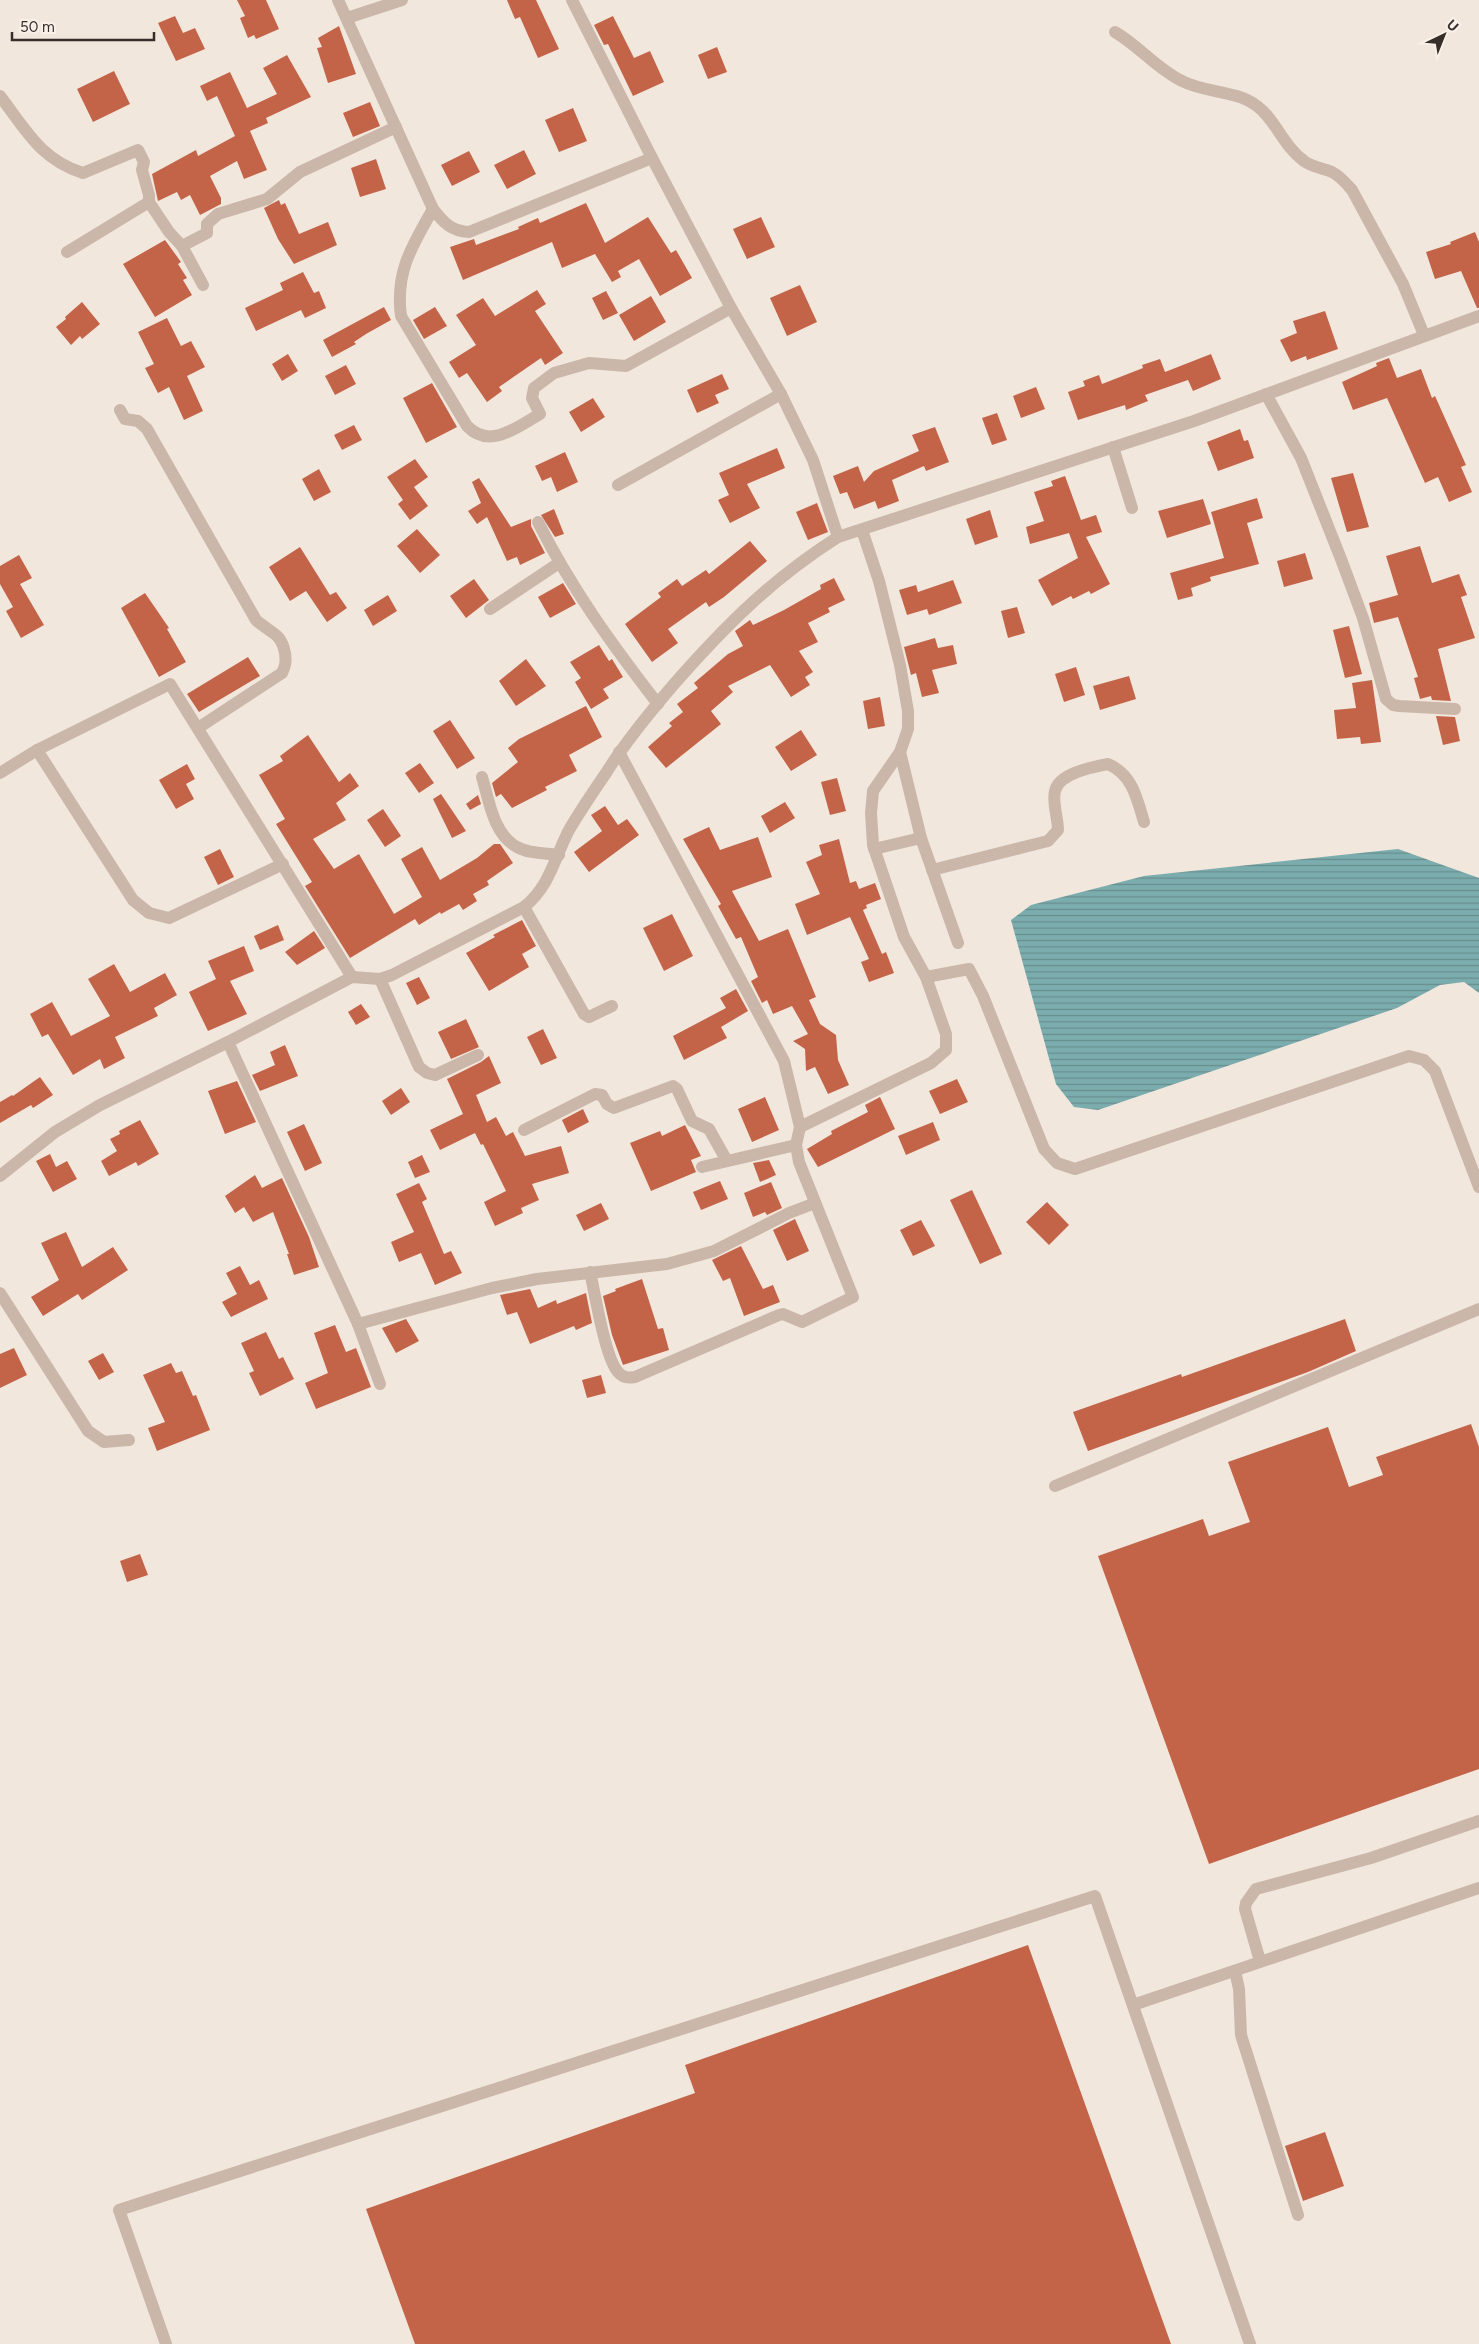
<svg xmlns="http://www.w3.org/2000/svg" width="1479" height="2344" font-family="Figtree,sans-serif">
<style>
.water{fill:url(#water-rules)}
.building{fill:#c36449}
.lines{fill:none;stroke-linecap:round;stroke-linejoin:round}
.minor{stroke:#cab7a9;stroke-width:12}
</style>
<defs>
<pattern id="water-rules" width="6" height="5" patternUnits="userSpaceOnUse" patternTransform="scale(1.25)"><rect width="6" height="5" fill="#7cadae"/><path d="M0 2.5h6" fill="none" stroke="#668d8e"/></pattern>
</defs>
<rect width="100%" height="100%" fill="#f2e7dd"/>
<polygon class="water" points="1398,849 1479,878 1479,993 1464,982 1440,985 1397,1008 1098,1110 1074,1107 1056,1084 1011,920 1031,905 1144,876"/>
<g class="building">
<polygon points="237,0 266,0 279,29 256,39 254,35 248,38 240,18 245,16"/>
<polygon points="507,0 536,0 559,49 538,58 520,17 515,19"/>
<polygon points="175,16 183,33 195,28 205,49 176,61 158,23"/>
<polygon points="613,16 634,58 650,51 664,82 633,96 608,44 604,45 594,25"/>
<polygon points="339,26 356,74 328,83 317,48 322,47 318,38"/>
<polygon points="717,47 727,72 708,79 698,55"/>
<polygon points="287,55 311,97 266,118 268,123 250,131 267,170 244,179 237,161 210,176 221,198 221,204 200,215 190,195 181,200 177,192 158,201 152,174 196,150 198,156 235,136 217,96 207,101 200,86 230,72 247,108 277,94 263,68"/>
<polygon points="114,71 130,104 93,122 77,89"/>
<polygon points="370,102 380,126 353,137 343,113"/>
<polygon points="573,108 587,141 559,152 545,120"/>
<polygon points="524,150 536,174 507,189 494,165"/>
<polygon points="469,151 480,172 452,186 441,165"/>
<polygon points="376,159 386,189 360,197 351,168"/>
<polygon points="279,200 281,205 285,203 299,234 328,222 337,245 294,264 278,239 264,208"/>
<polygon points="586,203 605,243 648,217 671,253 676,250 692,278 660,296 639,259 618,271 621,277 612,282 595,254 562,268 552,242 463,280 450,247 474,239 476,245 519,229 518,227 538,218 540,223"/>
<polygon points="761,217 775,247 747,259 733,229"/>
<polygon points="1475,232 1479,242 1479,308 1477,308 1461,271 1435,279 1426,252 1451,244 1450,242"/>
<polygon points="165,240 181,262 178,264 187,278 183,280 192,295 155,317 123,264"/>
<polygon points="303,272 314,293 319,291 326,308 305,318 301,310 256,331 245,308 283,290 280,283"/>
<polygon points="800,285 817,322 787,336 770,298"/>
<polygon points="537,290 546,304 535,311 563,353 545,365 541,358 499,387 502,391 487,402 467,373 459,378 449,362 476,345 456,315 483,298 495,316"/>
<polygon points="606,291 618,313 603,320 592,298"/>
<polygon points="651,296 666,322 634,341 619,315"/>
<polygon points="82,302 100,324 82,339 80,336 71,345 56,327 66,319 65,317"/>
<polygon points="384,307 391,320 366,334 354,342 356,344 332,357 323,340"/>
<polygon points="435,307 447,326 424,339 413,320"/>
<polygon points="1325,311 1338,349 1307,360 1306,356 1291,362 1280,340 1297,333 1293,321"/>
<polygon points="167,318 181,346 191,341 205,367 187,376 203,411 184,420 169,387 158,393 145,368 154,364 138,332"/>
<polygon points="288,354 298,371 282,381 272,364"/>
<polygon points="1211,354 1221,379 1193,391 1188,380 1145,395 1148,401 1126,410 1125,405 1078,420 1068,392 1085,386 1083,381 1099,375 1102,384 1143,368 1142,365 1160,359 1165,372"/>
<polygon points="1389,358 1397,378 1421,369 1432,398 1435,396 1466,465 1461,467 1472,492 1449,502 1438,477 1425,483 1387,398 1353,410 1342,382 1377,366 1376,363"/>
<polygon points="346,365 356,384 335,395 325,376"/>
<polygon points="722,374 729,389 715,395 719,403 697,413 687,390"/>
<polygon points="432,383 457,427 426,443 403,398"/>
<polygon points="1036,387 1045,409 1021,418 1013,396"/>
<polygon points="593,398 605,417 581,432 569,412"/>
<polygon points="997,413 1007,440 992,445 982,418"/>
<polygon points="354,425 362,440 342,450 334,435"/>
<polygon points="935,427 949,462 926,471 924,466 892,480 899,501 878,509 875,501 854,509 847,492 840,494 833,476 858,466 864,482 874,471 919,451 912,435"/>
<polygon points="1240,429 1244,441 1248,440 1254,458 1218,471 1207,442"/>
<polygon points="777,448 785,468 747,484 760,508 730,523 718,500 729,495 719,473"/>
<polygon points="565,452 578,482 557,492 551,477 542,481 535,466"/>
<polygon points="415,459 428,477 414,487 428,506 410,520 398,504 403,500 387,477"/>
<polygon points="319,469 331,492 314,501 302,479"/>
<polygon points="1353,473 1369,527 1347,532 1331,478"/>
<polygon points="1065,476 1081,520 1096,515 1102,532 1086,537 1110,584 1091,594 1089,591 1073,599 1071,596 1052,606 1038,580 1078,558 1069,533 1030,544 1026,527 1044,521 1034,492 1053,486 1051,481"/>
<polygon points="479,478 511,527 531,519 531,526 545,553 520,565 517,557 507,561 487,517 477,524 468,511 481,503 472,482"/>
<polygon points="1257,498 1263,518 1247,523 1259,564 1210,577 1211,581 1191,588 1193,596 1178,600 1170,573 1224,558 1211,512"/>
<polygon points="1203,499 1211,524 1167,538 1158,511"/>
<polygon points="817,503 828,532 808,540 796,512"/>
<polygon points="554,509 564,534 555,537 541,515"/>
<polygon points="990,510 998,537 975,545 966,519"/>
<polygon points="417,529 440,555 420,573 397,546"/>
<polygon points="750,541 767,561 724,597 709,607 706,602 668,629 678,643 652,662 625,624 661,597 658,593 677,579 682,586 706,570 709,574"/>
<polygon points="1420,546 1432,583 1459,574 1467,595 1461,597 1475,638 1438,649 1451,701 1432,700 1431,696 1420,699 1414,678 1418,677 1398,617 1374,623 1369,603 1398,595 1386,556"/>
<polygon points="300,547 330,595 336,592 347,608 327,622 306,591 290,601 269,567"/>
<polygon points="1305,553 1313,579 1284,587 1277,561"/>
<polygon points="19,555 32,578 20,584 44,625 21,638 6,611 13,607 0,584 0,566"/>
<polygon points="834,578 845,600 828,608 830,612 808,623 818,642 799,651 813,672 805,677 810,685 791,697 770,665 728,686 733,692 711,711 721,724 666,768 648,747 672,726 669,723 683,712 677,704 698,688 694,683 728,654 743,646 735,631 750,620 753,625 784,610 821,589 820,585"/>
<polygon points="474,579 489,600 466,618 450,596"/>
<polygon points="953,580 962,603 929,615 927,609 907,615 899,590 916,585 918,592"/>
<polygon points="563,583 576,604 550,618 538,597"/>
<polygon points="145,593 169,628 167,629 186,662 159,677 121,608"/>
<polygon points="388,595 397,611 373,626 364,610"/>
<polygon points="1017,607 1025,633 1008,638 1001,611"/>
<polygon points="1349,626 1362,674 1345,678 1333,630"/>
<polygon points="935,638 938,648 953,645 957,664 932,670 939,693 922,697 916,673 911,675 904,647"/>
<polygon points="599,645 609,661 612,659 623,677 603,689 609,698 591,709 575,682 581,678 570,662"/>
<polygon points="248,657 260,676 199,712 187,694"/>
<polygon points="526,659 546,686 516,706 499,681"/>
<polygon points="1076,667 1085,695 1064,702 1055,674"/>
<polygon points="1129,676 1136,699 1100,710 1093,686"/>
<polygon points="1372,680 1381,742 1361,744 1360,737 1337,739 1334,710 1356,708 1352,683"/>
<polygon points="880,697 885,726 868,729 863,701"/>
<polygon points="586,706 602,737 569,755 577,771 545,787 547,790 512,808 501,794 496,797 492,783 518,762 508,748 519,739"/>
<polygon points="1436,716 1455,717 1460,741 1443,745"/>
<polygon points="450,720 475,758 457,769 433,731"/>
<polygon points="801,730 817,755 791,771 775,747"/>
<polygon points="308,735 339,782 350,773 359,786 336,803 346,820 313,839 334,869 359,854 394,914 422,897 401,859 422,847 440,880 477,858 494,844 500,844 513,863 487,881 489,885 473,894 477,901 463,910 459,904 441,914 440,912 419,925 415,919 350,958 305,886 312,882 276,824 285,819 259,775 283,761 280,756"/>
<polygon points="420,763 434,783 419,793 405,773"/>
<polygon points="187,764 195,779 186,784 194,799 176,809 159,780"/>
<polygon points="837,778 846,811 830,815 821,782"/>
<polygon points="441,794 466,831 452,838 433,799"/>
<polygon points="478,795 481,804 470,810 466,804"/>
<polygon points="785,802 795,818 770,833 761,816"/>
<polygon points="605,806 618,825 627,819 639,835 589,872 574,852 602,831 591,815"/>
<polygon points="383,809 401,836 385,847 367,820"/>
<polygon points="709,827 720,850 758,837 772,877 732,891 759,941 788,929 816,997 809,1000 820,1024 836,1035 838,1060 849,1085 828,1094 815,1067 806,1071 805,1049 793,1041 808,1034 792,1006 773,1014 767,1000 762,1003 751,981 758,977 741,937 736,939 718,906 721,904 683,839"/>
<polygon points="839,839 850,883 856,881 859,889 875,883 881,899 866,905 867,908 863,910 882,954 886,952 894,973 869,982 861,962 869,959 850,917 807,935 795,904 820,894 806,862 822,855 819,845"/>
<polygon points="220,849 234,877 218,885 204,857"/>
<polygon points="672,914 693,956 664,971 643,928"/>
<polygon points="522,920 536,946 522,954 529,967 489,991 466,953 495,937 493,935"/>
<polygon points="278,925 284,940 260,950 254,936"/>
<polygon points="314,931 325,948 297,965 285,952"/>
<polygon points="244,946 254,971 230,981 247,1014 208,1031 189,992 216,979 208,961"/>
<polygon points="114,964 130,992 165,973 177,995 154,1008 158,1016 115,1037 125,1058 104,1069 100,1059 73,1075 48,1034 42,1037 30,1014 52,1002 71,1036 110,1016 88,979"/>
<polygon points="419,977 430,998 417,1005 406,983"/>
<polygon points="736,989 748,1011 721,1027 727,1038 684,1060 673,1036 726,1008 720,998"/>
<polygon points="361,1004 370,1017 356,1025 348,1012"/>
<polygon points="466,1019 479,1047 451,1059 438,1032"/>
<polygon points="543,1029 557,1058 541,1065 527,1037"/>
<polygon points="285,1045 298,1076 260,1091 252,1075 275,1065 270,1052"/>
<polygon points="489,1056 501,1083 476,1095 487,1122 496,1117 506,1136 513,1132 525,1156 561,1146 569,1173 532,1184 539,1200 521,1208 523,1213 495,1226 484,1202 506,1191 483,1144 481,1145 475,1133 440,1150 430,1130 463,1114 447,1079 481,1062"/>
<polygon points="40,1077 53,1095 33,1108 31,1105 0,1123 0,1102 12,1095 13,1096"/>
<polygon points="957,1079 968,1102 940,1114 929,1091"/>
<polygon points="237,1081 256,1122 225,1134 208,1091"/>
<polygon points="401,1088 410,1102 391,1115 382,1101"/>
<polygon points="765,1097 779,1130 752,1142 738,1109"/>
<polygon points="880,1097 895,1129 818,1167 807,1149 832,1134 831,1131 868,1112 865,1105"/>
<polygon points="583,1109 589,1122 568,1133 562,1120"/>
<polygon points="140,1120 159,1154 138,1166 136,1162 109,1176 101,1161 117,1151 110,1139 120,1134 119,1131"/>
<polygon points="933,1122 940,1140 906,1155 898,1136"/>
<polygon points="304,1124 322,1163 305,1171 287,1132"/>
<polygon points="685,1125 701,1156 691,1160 696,1172 651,1191 630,1143 660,1131 662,1136"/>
<polygon points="50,1154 56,1167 67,1161 77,1179 53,1192 36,1161"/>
<polygon points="422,1155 430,1172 415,1178 408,1162"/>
<polygon points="769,1160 776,1175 760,1182 753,1163"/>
<polygon points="255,1175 262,1188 282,1178 309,1237 319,1267 294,1275 287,1254 289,1254 273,1212 253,1222 244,1207 235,1213 225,1196"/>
<polygon points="720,1181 728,1199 701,1210 693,1192"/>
<polygon points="771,1182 782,1208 767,1215 765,1212 753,1217 744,1193"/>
<polygon points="419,1183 427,1199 422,1202 444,1254 451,1251 462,1273 435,1285 421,1253 399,1262 391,1242 414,1232 396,1194"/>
<polygon points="972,1190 1002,1254 980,1264 950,1200"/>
<polygon points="1047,1202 1069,1225 1049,1245 1026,1222"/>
<polygon points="601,1203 609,1219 584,1231 576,1215"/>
<polygon points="795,1219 809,1251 787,1261 773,1230"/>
<polygon points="921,1220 935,1246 913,1256 900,1230"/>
<polygon points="66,1232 82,1267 113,1247 128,1270 82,1300 78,1294 43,1316 31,1297 59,1280 41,1243"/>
<polygon points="741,1246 763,1289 773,1285 780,1302 744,1316 730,1278 723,1281 712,1260"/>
<polygon points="240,1266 250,1285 259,1280 268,1299 231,1317 222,1302 237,1294 226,1273"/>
<polygon points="642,1279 658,1329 663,1328 669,1350 623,1365 612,1335 603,1296 616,1291 615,1289"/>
<polygon points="530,1289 538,1308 556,1300 557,1304 586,1293 592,1323 576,1330 574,1326 530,1344 517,1312 507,1315 500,1295"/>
<polygon points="406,1319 419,1341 396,1353 382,1328"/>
<polygon points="1345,1319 1356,1351 1308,1372 1088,1451 1073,1412 1181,1374 1182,1377"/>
<polygon points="335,1325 346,1352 356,1348 371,1387 316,1409 305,1383 328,1373 314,1333"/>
<polygon points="266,1332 279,1359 283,1357 294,1379 260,1396 249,1373 254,1371 241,1343"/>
<polygon points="14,1348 27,1375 0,1388 0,1354"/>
<polygon points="103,1353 114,1372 99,1380 88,1361"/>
<polygon points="171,1363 176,1373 182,1371 193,1396 196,1395 210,1430 157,1451 148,1428 165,1422 143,1375"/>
<polygon points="601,1375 606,1393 587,1398 582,1380"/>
<polygon points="1471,1424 1479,1447 1479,1769 1209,1864 1098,1556 1203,1519 1209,1536 1250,1522 1228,1462 1328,1427 1349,1487 1383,1475 1376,1457"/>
<polygon points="140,1554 148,1575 127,1582 120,1561"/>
<polygon points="1028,1945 1171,2344 415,2344 366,2209 695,2093 685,2065"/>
<polygon points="1325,2132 1344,2186 1303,2201 1285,2146"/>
</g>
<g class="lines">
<g class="minor">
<path d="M338 0 433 209C444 223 451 231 469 232L652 158"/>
<polyline points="572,0 652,158 731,308 781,394 813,460 838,537"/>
<polyline points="347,18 402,0"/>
<path d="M1115 32C1139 46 1157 69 1182 81 1205 93 1236 90 1257 106 1276 120 1283 146 1304 161 1312 167 1322 168 1332 172 1340 176 1346 183 1352 190L1403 284 1424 335"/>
<path d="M0 96C26 130 41 160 83 173L138 150 144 162 142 170 149 195V202L169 232 182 246"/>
<path d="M433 209C412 246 395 272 401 316L467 426C490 450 517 427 540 414L532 398 534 388 554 373 589 363 626 366 731 308"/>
<polyline points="67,252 149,202"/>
<polyline points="203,285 182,246 207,233 207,224 218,214 267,199 300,172 396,127"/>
<polyline points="1266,394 1301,458 1341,559 1363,618 1386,699 1393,705 1399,706 1455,709"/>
<path d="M120 410 125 419 138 421 147 429 256 620C270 633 281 632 285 653 286 661 286 665 282 673L198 728"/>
<polyline points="1113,447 1132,508"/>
<polyline points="618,485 781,394"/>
<path d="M538 522C571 588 613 646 658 704"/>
<polyline points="490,609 559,563"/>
<polyline points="37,750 133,900 149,913 169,918 283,864"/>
<polyline points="900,752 921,838 958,943"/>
<polyline points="0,773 37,750 170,684 352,977"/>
<path d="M482 777C489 800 493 834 517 847 529 854 546 853 559 855"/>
<polyline points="874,849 921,838"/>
<path d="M932 870 1048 841 1058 830C1058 818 1052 802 1055 791 1059 773 1093 767 1108 764 1133 775 1137 799 1144 822"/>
<polyline points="524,907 584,1014 589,1017 612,1006"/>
<polyline points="926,977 969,969 983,996 1044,1149 1057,1163 1075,1169 1409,1056 1424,1060 1435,1071 1479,1187"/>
<polyline points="380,979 419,1067 427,1073 435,1075 478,1055"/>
<polyline points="228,1042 358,1324 492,1288 537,1279 667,1264 714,1251 789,1213 815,1203"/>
<polyline points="800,1127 931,1063 946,1050 946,1034 926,977 904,937 873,845 871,813 873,791 900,752 908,729 908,711 900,665 879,581 862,530"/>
<polyline points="524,1130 595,1094 602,1095 607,1104 614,1108 673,1086 677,1089 692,1121 709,1129 727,1161"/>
<polyline points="702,1167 796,1145"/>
<path d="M0 1176 55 1132 100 1105 228 1042 352 977 380 979 392 975 524 907C550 886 554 859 569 830 580 811 593 792 606 773 626 741 650 712 675 683 726 625 772 579 838 537L1194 421 1479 316"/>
<path d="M590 1272C595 1293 605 1358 618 1372 623 1378 628 1378 635 1377L779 1315 783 1314 802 1322 853 1297 799 1162 796 1145 800 1127 784 1061 619 752"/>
<polyline points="0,1293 88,1431 104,1442 129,1440"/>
<polyline points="358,1324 380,1384"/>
<polyline points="1055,1486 1479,1309"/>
<polyline points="1260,1961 1245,1909 1246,1903 1256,1889 1371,1858 1479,1821"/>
<polyline points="1235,1971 1239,1989 1241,2035 1298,2215"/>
<polyline points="1133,2005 1479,1888"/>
<polyline points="166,2344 119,2210 1095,1896 1250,2344"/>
</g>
</g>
<g transform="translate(1444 35) rotate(43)" stroke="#f9f1e9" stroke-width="4" paint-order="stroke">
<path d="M0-4L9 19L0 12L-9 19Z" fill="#372d29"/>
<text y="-8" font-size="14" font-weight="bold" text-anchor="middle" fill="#372d29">U</text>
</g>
<path d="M12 32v8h142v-8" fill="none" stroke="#372d29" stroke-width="2.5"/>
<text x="20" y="32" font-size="15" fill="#372d29" stroke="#f9f1e9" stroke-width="4" paint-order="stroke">50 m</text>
</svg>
